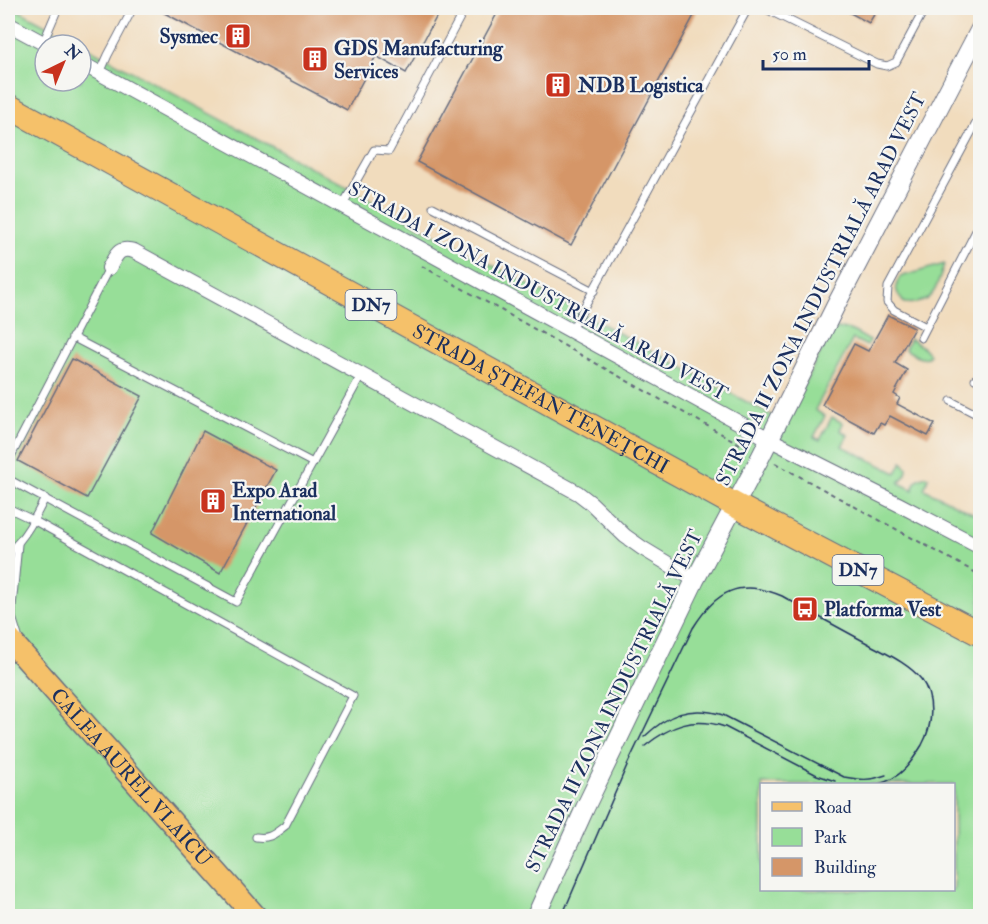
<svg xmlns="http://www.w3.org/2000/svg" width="988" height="924" font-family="'IM FELL Double Pica',serif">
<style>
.green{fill:#97de98;stroke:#59867b;stroke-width:1.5;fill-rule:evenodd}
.building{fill:#d59668}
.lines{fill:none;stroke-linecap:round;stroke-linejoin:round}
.service-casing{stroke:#666c7f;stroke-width:9}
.minor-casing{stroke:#666c7f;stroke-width:16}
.tertiary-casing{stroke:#666c7f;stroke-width:20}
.primary-casing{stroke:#666c7f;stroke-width:25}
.trunk-casing{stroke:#666c7f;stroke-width:26}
.path{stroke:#666c7f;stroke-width:2;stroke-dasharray:4.5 4.5;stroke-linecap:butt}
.service{stroke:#fff;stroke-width:7}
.minor{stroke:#fff;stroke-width:14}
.tertiary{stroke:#fff;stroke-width:18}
.primary{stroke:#f5c16b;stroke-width:22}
.trunk{stroke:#f5c16b;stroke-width:24}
.tram{stroke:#1b2f5e;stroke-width:1.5}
.labels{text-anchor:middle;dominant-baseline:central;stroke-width:4.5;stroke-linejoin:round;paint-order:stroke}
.shield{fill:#f6f6f2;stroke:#5d6b8a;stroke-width:1.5}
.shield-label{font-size:18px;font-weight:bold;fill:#1b2f5e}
.poi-label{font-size:20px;font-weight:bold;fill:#1b2f5e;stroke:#f6f6f2;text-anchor:start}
.street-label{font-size:20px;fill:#1b2f5e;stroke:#f6f6f2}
</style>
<rect width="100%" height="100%" fill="#f6f6f2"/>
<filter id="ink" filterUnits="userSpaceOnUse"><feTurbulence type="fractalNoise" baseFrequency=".0167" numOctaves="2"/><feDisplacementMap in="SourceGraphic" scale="12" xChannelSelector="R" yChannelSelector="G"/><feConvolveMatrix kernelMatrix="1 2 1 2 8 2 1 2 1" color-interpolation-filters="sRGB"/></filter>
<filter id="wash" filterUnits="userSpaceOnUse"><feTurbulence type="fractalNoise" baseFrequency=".008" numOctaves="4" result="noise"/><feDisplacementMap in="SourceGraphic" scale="24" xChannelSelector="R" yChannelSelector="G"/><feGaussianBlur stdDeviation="1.35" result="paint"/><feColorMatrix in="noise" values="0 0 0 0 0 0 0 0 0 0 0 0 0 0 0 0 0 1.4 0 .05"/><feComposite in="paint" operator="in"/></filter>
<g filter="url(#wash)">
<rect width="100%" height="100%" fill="#f1dcbd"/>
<g class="green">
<path d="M8 8H14L784 422 832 330C847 325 857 334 870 341L867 346 853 339 815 410 825 416 814 437 820 440 832 417 843 423 840 430 848 435 842 446 896 473 902 462 907 468 906 474 899 483 913 490C913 481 919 478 927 476L929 477 924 489 976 515 980 507V916H8ZM45 45H81V81H45ZM762 784H954V890H762Z"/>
<path d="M944 264C938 286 933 307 904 303 897 294 893 287 900 277Z"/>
<polygon points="910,339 923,347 929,354 928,357 920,358 905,349"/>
</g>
<g id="blocks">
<g class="building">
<polygon points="155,8 431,8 439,12 406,73 376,56 347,110"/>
<polygon points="500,8 698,8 571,245 417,162"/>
<polygon points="841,8 878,8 869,23"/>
<polygon points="888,315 914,328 895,363 907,370 894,394 900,398 897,404 935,424 928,436 890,416 884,425 880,423 874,433 822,405 854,344 868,351"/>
<polygon points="72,359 142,396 87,498 18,461"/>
<polygon points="203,431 276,470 220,573 152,533"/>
</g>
</g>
</g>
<g filter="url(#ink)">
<use href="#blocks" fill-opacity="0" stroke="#666c7f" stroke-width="1.5"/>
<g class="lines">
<defs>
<g id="service">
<polyline points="764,8 877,64 887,66 896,62 925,8"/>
<polyline points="43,43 58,8"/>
<polyline points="100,73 108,55 133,8"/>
<polyline points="342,206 374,150 389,151 465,8"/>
<polyline points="433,207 594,291"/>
<polyline points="926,327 894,310 887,302 888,287 980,116"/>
<polyline points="571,331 748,8"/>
<polyline points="72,337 313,463"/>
<polyline points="921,338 980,223"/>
<polyline points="975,379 980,381"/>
<polyline points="951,401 980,416"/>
<polyline points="8,462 109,268"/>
<polyline points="8,479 236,602 362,374"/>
<path d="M8 508 33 520 353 696 285 826C274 834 270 839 256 837"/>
<polyline points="18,544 12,607 12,617 18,636"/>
<path d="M8 553C25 538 35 518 45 498"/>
</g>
<g id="minor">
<polyline points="8,24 47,45"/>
<polyline points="81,63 769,439 900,505 980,547"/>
<path d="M109 268C116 256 118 246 134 251L578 493 591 503 625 536 642 548 695 580"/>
</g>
<polyline id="tertiary" points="536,916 585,808 695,580 761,456 835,307 980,29"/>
<g id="primary">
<path id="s1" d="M8 638 255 916"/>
</g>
<g id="trunk">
<path id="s2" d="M8 106 735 505 980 634"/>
</g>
</defs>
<use href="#service" class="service-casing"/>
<use href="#minor" class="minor-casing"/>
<use href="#tertiary" class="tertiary-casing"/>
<use href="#primary" class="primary-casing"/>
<use href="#trunk" class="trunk-casing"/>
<g class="path">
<polyline points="422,266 747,448"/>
<polyline points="775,463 980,575"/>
</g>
<use href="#service" class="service"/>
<use href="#minor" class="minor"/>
<use href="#tertiary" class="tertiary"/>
<use href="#primary" class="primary"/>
<use href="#trunk" class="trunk"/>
<g class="tram">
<path d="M644 737C668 714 690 705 723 715L844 777C861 780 869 781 886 775"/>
<path d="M645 746C670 726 693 716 725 727L817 775 835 781"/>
<path d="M562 916 628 763 693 628C716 591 739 578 782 596 810 612 839 628 867 643 885 653 908 663 921 679 935 698 933 725 922 745 911 763 901 778 879 784"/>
</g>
</g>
</g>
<defs>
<symbol id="building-square" viewBox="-11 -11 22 22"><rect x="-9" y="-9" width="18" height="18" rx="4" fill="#c8321e" stroke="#f6f6f2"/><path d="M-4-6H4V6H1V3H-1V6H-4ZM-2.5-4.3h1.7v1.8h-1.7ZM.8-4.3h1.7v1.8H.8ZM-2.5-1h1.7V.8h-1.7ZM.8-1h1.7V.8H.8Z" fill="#fff"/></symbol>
<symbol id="bus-square" viewBox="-11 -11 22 22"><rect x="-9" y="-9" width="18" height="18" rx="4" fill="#c8321e" stroke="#f6f6f2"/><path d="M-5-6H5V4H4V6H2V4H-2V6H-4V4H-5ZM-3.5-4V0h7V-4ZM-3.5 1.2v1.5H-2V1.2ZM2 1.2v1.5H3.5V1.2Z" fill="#fff"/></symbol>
</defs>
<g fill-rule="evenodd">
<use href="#building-square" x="223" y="21" width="30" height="30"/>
<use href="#building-square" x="300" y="44" width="30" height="30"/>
<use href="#building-square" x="543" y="70" width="30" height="30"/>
<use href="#building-square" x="198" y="486" width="30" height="30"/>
<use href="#bus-square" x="790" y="594" width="30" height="30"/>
</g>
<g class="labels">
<g class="shield">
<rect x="345.5" y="290" width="51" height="30" rx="4.5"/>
<rect x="832.5" y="555" width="51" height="30" rx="4.5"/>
</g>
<g class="shield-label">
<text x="371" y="305">DN7</text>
<text x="858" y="570">DN7</text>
</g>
<g class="poi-label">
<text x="218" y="36" text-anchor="end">Sysmec</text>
<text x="334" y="48">GDS Manufacturing<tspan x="334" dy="23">Services</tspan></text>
<text x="578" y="85">NDB Logistica</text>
<text x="232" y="490">Expo Arad<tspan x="232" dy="23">International</tspan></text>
<text x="824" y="609">Platforma Vest</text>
</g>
<g class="street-label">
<text transform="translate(821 289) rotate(-63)">STRADA II ZONA INDUSTRIALĂ ARAD VEST</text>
<text transform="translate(538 291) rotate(29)">STRADA I ZONA INDUSTRIALĂ ARAD VEST</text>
<text stroke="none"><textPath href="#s2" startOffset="608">STRADA ȘTEFAN TENEȚCHI</textPath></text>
<text transform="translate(614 701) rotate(-64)">STRADA II ZONA INDUSTRIALĂ VEST</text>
<text stroke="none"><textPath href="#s1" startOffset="186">CALEA AUREL VLAICU</textPath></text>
</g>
</g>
<rect width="988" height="924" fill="none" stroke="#f6f6f2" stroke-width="30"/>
<rect x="760" y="783" width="195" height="108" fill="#f6f6f2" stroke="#9ea6b7" stroke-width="1.5"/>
<rect x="772" y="802" width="30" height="9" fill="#f5c16b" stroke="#9ea6b7" stroke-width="1.5"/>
<text x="814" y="813" font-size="18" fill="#1b2f5e">Road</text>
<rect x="772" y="828" width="30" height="18" fill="#97de98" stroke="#9ea6b7" stroke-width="1.5"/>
<text x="814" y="843" font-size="18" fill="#1b2f5e">Park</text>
<rect x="772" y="858" width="30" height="18" fill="#d59668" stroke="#9ea6b7" stroke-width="1.5"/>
<text x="814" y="873" font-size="18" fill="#1b2f5e">Building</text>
<g transform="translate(63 63) rotate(43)"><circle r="28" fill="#f6f6f2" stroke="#9ea6b7" stroke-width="1.5"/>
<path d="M0-4.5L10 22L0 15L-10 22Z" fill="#c8321e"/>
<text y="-9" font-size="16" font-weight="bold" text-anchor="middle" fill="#1b2f5e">N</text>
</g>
<path d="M763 60v9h106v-9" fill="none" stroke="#1b2f5e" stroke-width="3"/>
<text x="772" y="60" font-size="18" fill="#1b2f5e" stroke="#f6f6f2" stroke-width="4.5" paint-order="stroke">50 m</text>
</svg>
